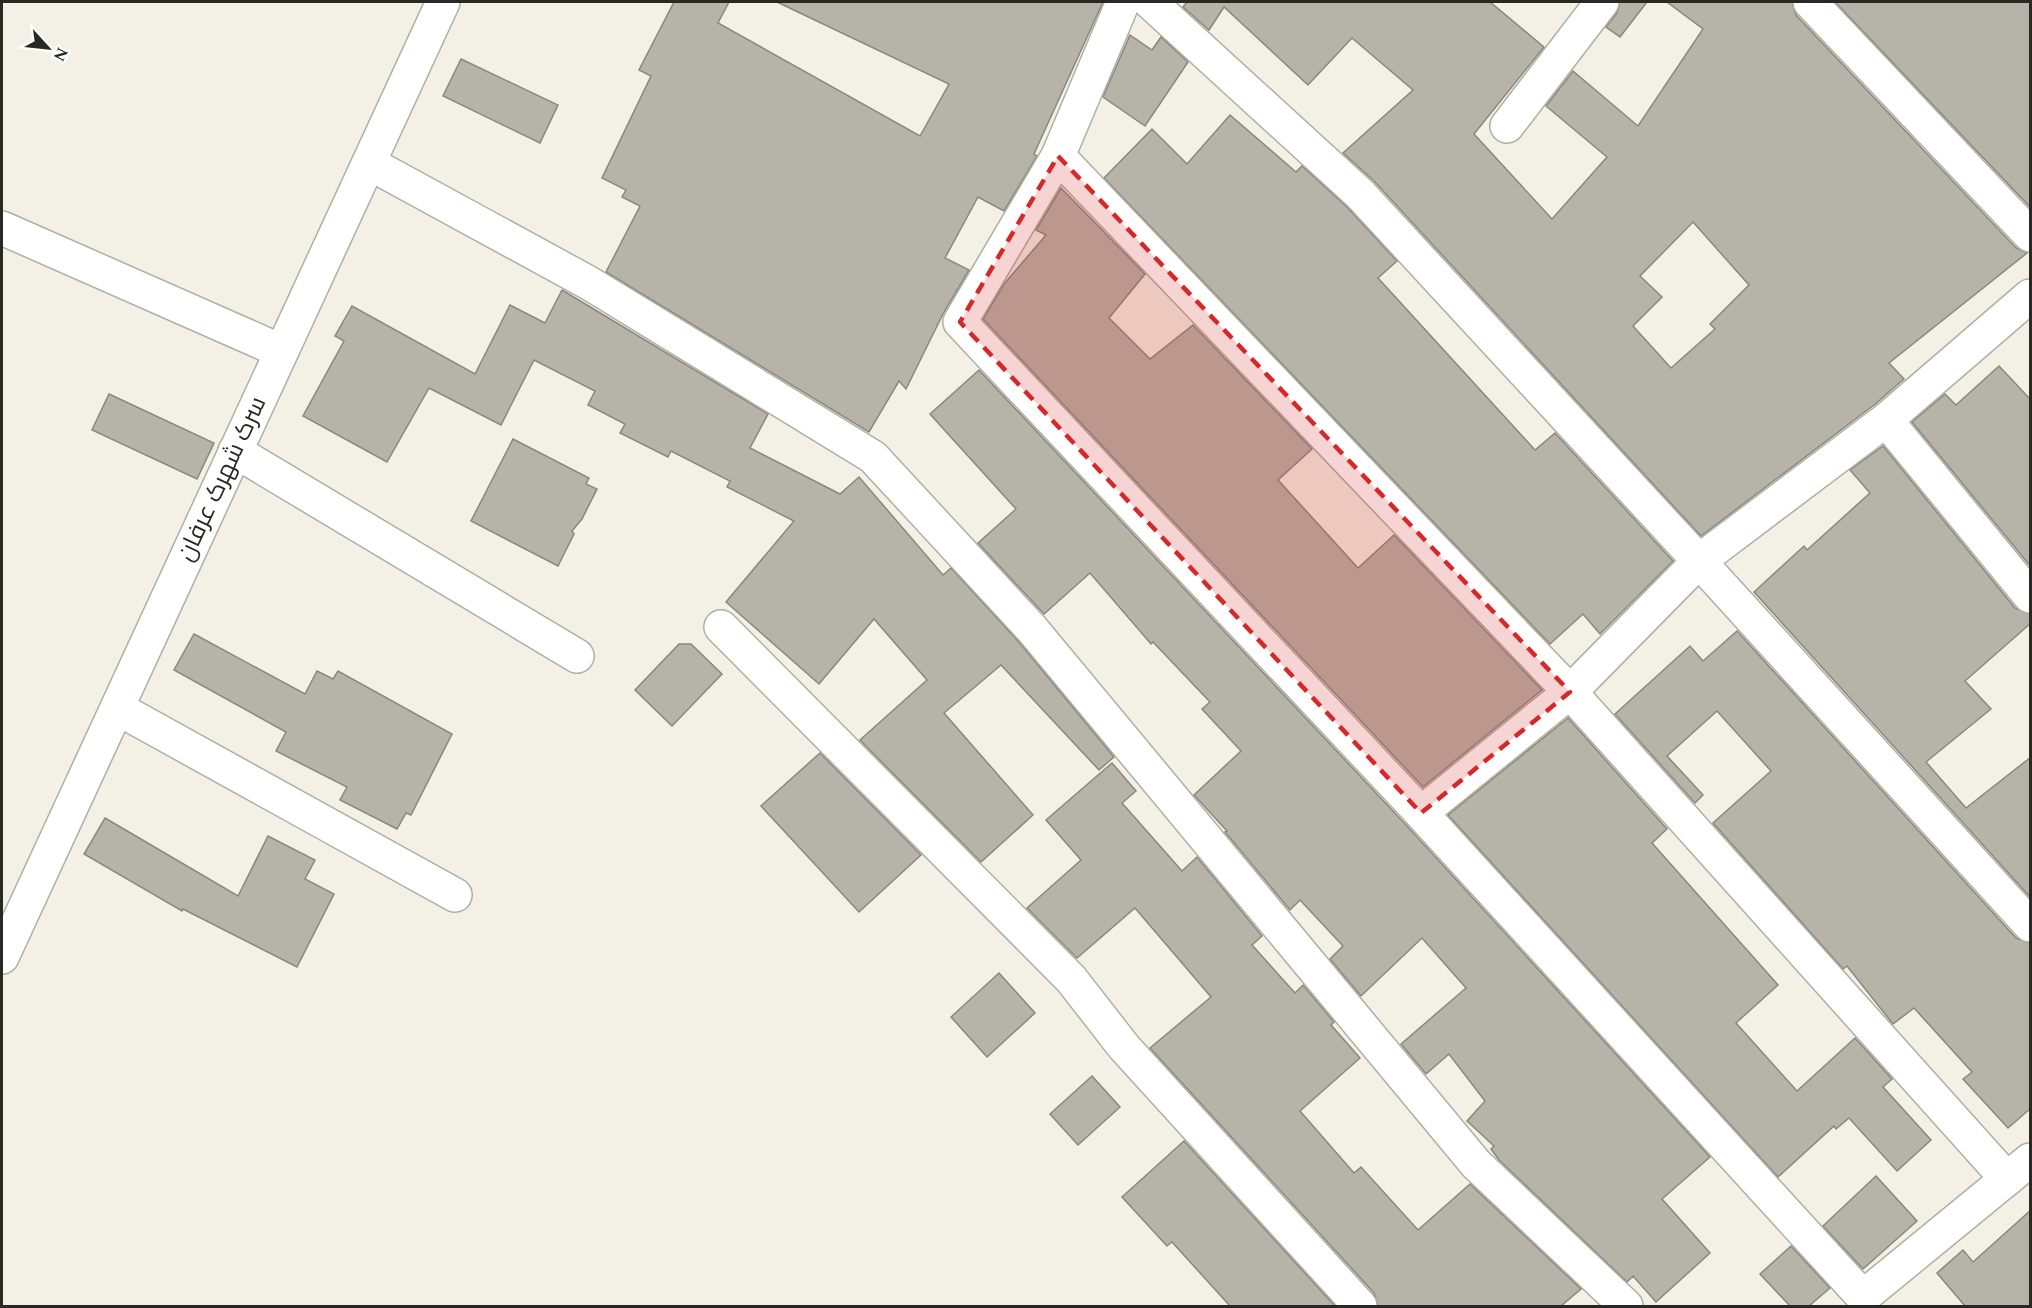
<svg xmlns="http://www.w3.org/2000/svg" width="2032" height="1308" font-family="Spectral,Cairo,serif">
<style>
.building{fill:#b6b3a8;stroke:#8a877d;stroke-width:1.5;fill-rule:evenodd}
.lines{fill:none;stroke-linecap:round;stroke-linejoin:round}
.minor-casing{stroke:#b1aea3;stroke-width:36}
.minor{stroke:#fff;stroke-width:33}
.marked{fill:#d62828;fill-opacity:0.2;stroke:#d62828;stroke-width:4.5;stroke-dasharray:12 8;stroke-linejoin:round}
.labels{text-anchor:middle;dominant-baseline:central;stroke-width:6;stroke-linejoin:round;paint-order:stroke}
.street-label{font-size:24px;fill:#292824;stroke:#fff}
</style>
<rect width="100%" height="100%" fill="#f3f0e5"/>
<g class="building">
<polygon points="674,2 729,2 718,23 920,136 949,84 777,2 1103,2 1034,154 1037,156 1004,211 978,197 945,258 969,270 944,312 906,389 899,381 869,432 606,272 640,206 622,197 626,190 602,178 651,76 639,70"/>
<path d="M1187 2H1490L1544 47 1474 134 1552 219 1607 157 1546 106 1573 71 1638 126 1703 29 1667 2H1792L1796 15 2016 248 2027 253 1889 363 1904 379 1874 405 1701 536 1374 181 1343 153 1413 90 1352 38 1308 85 1224 7 1209 30 1183 7ZM1693 222 1749 285 1710 324 1715 329 1671 368 1633 326 1662 297 1640 276Z"/>
<polygon points="1620,2 1647,2 1620,37 1606,27 1617,13"/>
<polygon points="1835,2 2031,2 2031,208"/>
<polygon points="1130,35 1152,50 1161,37 1188,62 1145,126 1103,97"/>
<polygon points="461,59 558,105 540,143 443,96"/>
<polygon points="1230,115 1296,172 1302,166 1347,207 1397,261 1378,278 1535,450 1555,433 1673,561 1600,634 1583,614 1550,644 1104,178 1152,129 1187,164"/>
<polygon points="1061,188 1145,274 1109,318 1150,359 1193,325 1312,449 1278,480 1358,568 1394,535 1542,690 1423,787 983,319 1004,284 1046,235 1036,230"/>
<polygon points="562,290 768,414 750,448 840,494 859,477 943,575 951,568 1018,641 1114,757 1099,770 1001,665 944,713 1033,815 981,862 860,740 927,680 874,619 819,684 726,602 794,521 727,487 730,481 671,451 668,457 620,433 625,424 588,405 595,391 534,360 501,425 429,388 387,462 303,416 344,341 335,336 352,306 475,374 510,305 545,323"/>
<polygon points="1999,366 2031,400 2031,567 1912,422 1945,394 1956,405"/>
<polygon points="979,370 1407,826 1710,1157 1662,1199 1710,1253 1656,1302 1633,1276 1627,1282 1499,1160 1491,1149 1494,1146 1467,1121 1485,1101 1449,1054 1426,1074 1401,1044 1466,988 1422,938 1361,996 1330,959 1343,946 1300,900 1290,910 1225,832 1227,831 1194,795 1241,751 1202,709 1210,702 1153,642 1151,644 1090,573 1044,614 978,543 1016,509 930,414"/>
<polygon points="109,394 214,443 197,479 92,430"/>
<polygon points="513,439 589,478 586,484 597,489 582,519 572,531 574,534 558,566 471,521"/>
<polygon points="1883,446 2015,608 2031,614 2031,623 1965,681 1991,709 1926,762 1966,808 2031,757 2031,898 1754,592 1804,546 1807,550 1870,493 1850,470"/>
<polygon points="1737,631 2016,938 2031,943 2031,1108 2008,1128 1963,1079 1972,1072 1914,1008 1893,1024 1847,966 1843,969 1713,823 1771,771 1717,711 1667,756 1703,795 1695,803 1615,714 1690,646 1703,661"/>
<polygon points="194,634 305,694 317,671 333,679 338,671 452,734 411,815 406,813 397,829 340,800 347,787 276,751 286,732 174,670"/>
<polygon points="679,644 691,644 722,674 672,726 635,690"/>
<polygon points="1568,718 1667,829 1652,843 1778,985 1736,1023 1797,1091 1855,1038 1892,1079 1883,1087 1931,1140 1897,1171 1849,1118 1836,1129 1834,1126 1778,1177 1448,815"/>
<polygon points="820,753 921,855 859,912 761,806"/>
<polygon points="1112,763 1136,791 1122,803 1182,871 1197,857 1262,936 1252,945 1295,993 1303,985 1334,1022 1331,1025 1360,1058 1300,1111 1354,1173 1361,1167 1418,1230 1470,1184 1581,1289 1561,1306 1378,1306 1374,1293 1150,1048 1211,997 1135,908 1077,958 1027,908 1081,860 1046,820"/>
<polygon points="105,818 238,896 268,836 315,860 305,879 334,894 297,967 183,909 182,911 84,854"/>
<polygon points="999,973 1035,1013 987,1057 951,1017"/>
<polygon points="1092,1076 1120,1107 1078,1145 1050,1114"/>
<polygon points="1184,1141 1335,1306 1230,1306 1172,1242 1167,1246 1122,1197"/>
<polygon points="1876,1176 1917,1221 1863,1269 1823,1226"/>
<polygon points="2031,1210 2031,1306 1965,1306 1937,1273 1963,1250 1973,1262"/>
<polygon points="1791,1246 1830,1288 1809,1306 1790,1306 1760,1274"/>
</g>
<g class="lines">
<defs>
<g id="minor">
<polyline points="1123,2 1058,156 1570,692 1699,561 2030,925"/>
<polyline points="1150,2 1360,194 1699,561 1886,420 2030,296"/>
<polyline points="1810,2 2030,235"/>
<polyline points="1507,126 1602,2"/>
<polyline points="1058,156 960,322 1421,813 1570,692 2007,1179"/>
<polyline points="369,163 589,283 873,457 1032,629 1476,1164 1626,1306"/>
<polyline points="2,228 281,351"/>
<polyline points="1886,420 2030,596"/>
<polyline points="235,451 577,656"/>
<polyline points="721,627 1071,979 1124,1047 1360,1306"/>
<polyline points="117,708 455,895"/>
<polyline points="1421,813 1863,1297 2030,1160"/>
<polyline points="2,957 443,2"/>
</g>
</defs>
<use href="#minor" class="minor-casing"/>
<use href="#minor" class="minor"/>
</g>
<path class="marked" d="M1058 156 1570 692 1421 813 960 322Z"/>
<g class="labels">
<g class="street-label">
<text transform="translate(222 479) rotate(-65)">سرک شهرک عرفان</text>
</g>
</g>
<rect width="2032" height="1308" fill="none" stroke="#292824" stroke-width="6"/>
<g transform="translate(48 48) rotate(117)" stroke="#ffffff" stroke-width="4.5" paint-order="stroke">
<path d="M0-4.5L10 22L0 15L-10 22Z" fill="#292824"/>
<text y="-9" font-size="16" font-weight="bold" text-anchor="middle" fill="#292824">N</text>
</g>
</svg>
